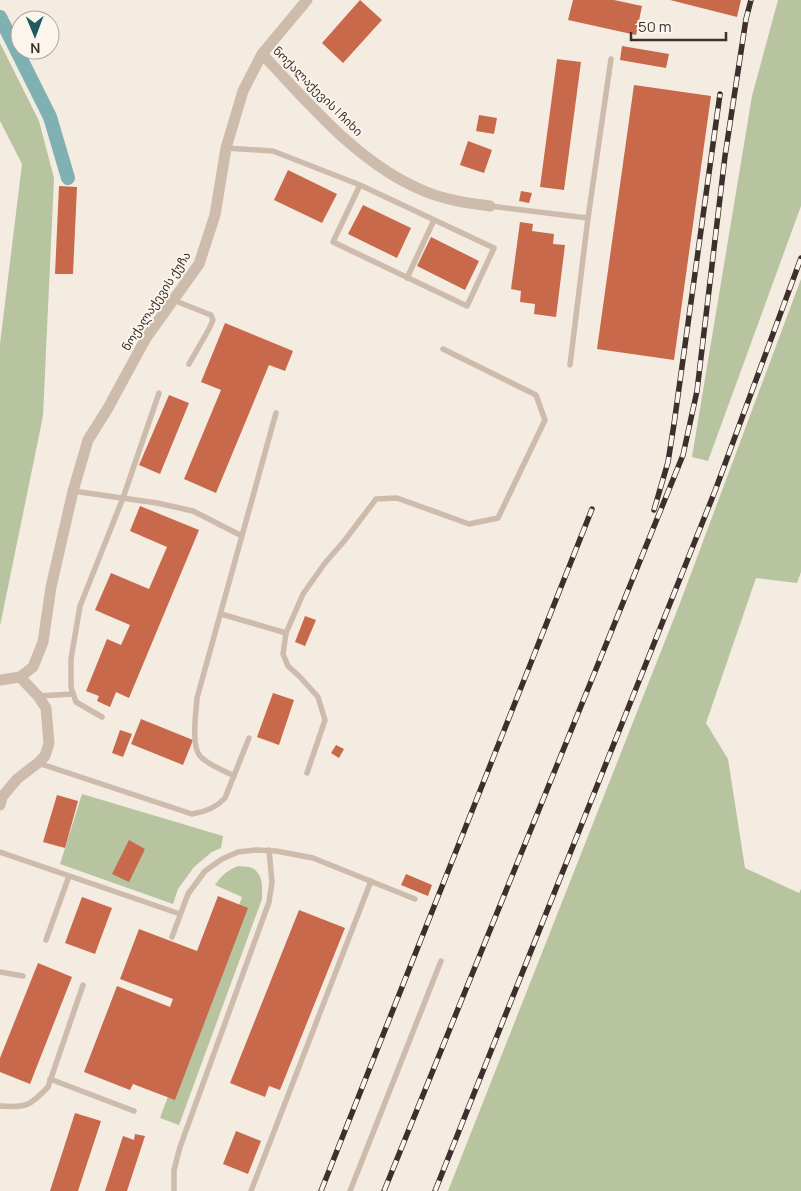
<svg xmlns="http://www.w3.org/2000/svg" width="801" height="1191" font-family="Manrope,'Noto Sans Georgian',sans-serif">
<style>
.green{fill:#b8c4a0}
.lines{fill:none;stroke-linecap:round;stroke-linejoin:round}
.canal{stroke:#7fb0b2;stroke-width:14}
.building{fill:#c8694b}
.service{stroke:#cdbbac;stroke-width:5.5}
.minor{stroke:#cdbbac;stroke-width:11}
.rail-casing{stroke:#3b302b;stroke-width:5.5}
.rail{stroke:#fbf5ee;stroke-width:4;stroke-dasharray:11;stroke-linecap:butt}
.labels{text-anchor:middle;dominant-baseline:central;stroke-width:4;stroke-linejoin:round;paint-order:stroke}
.street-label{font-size:12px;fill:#3b302b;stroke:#fbf5ee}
</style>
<rect width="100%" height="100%" fill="#f4ebe1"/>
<g class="green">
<polygon points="778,0 801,0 801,206 708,461 692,457 752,96"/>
<polygon points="0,43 39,121 54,178 43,416 0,626 0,344 22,164 0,121"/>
<polygon points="801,279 801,572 797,583 756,578 706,723 728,759 745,868 799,893 801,889 801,1191 448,1191 680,603"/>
<polygon points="82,794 223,836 221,848 212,852 194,867 178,889 173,904 60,864"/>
<path d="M239 866C243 867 249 866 252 868 264 874 262 888 262 899L179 1125 160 1118 242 897 215 885C222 875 227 870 239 866Z"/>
</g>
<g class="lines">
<polyline class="canal" points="0,17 50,117 68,178"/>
</g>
<g class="building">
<polygon points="360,0 382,20 343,63 322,43"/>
<polygon points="573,0 614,0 642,6 636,35 568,20"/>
<polygon points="670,0 741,0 737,17"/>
<polygon points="622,46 669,54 666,68 620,60"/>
<polygon points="557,59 581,62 564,190 540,187"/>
<polygon points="634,85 711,96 674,360 597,349"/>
<polygon points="479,115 497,118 494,134 476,131"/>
<polygon points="468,141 492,150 484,173 460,165"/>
<polygon points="288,170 337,194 322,223 274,200"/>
<polygon points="59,186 77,187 73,274 55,274"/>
<polygon points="521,191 532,193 529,203 519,201"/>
<polygon points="363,205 411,228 397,258 348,234"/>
<polygon points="520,222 533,224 532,231 554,234 553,244 565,245 556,317 534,314 535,304 520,302 521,291 511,289"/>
<polygon points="431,237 479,261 465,290 417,266"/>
<polygon points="225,323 293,351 285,371 269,365 216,493 184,479 221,390 201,382"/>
<polygon points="169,395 189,403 160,474 139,465"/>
<polygon points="140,506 199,530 129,698 116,692 110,707 97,701 99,696 86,691 107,639 121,645 130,625 95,610 111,573 149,589 167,547 130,531"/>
<polygon points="305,616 316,620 305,646 295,642"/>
<polygon points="273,693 294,700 279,745 257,737"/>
<polygon points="141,719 193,740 183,765 131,744"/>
<polygon points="120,730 132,734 123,757 112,753"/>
<polygon points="336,745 344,749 339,758 331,753"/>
<polygon points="57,795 78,801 65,848 43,842"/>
<polygon points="129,840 145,849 129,882 112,874"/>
<polygon points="406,874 432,885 428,896 401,885"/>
<polygon points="218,896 248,908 175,1100 133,1084 130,1090 84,1072 117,986 170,1007 173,999 120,979 139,929 197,951"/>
<polygon points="82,897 112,908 95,954 65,943"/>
<polygon points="299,910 345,928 280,1090 269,1086 265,1097 230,1083"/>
<polygon points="38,963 72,977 30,1084 0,1072 0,1058"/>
<polygon points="75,1113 101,1121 78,1191 50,1191"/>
<polygon points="236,1131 261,1141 248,1174 223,1164"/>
<polygon points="135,1134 145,1136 127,1191 105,1191 123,1136 134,1140"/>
</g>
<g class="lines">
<g class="service">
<polyline points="226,148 273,151 360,185 494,248 467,306 333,242 360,185"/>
<polyline points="490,206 588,218"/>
<polyline points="407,278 434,220"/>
<polyline points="173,300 211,315 213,320 209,329 189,364"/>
<polyline points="570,365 588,218 611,59"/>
<polyline points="73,491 157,503 193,511 242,536"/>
<polyline points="221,614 286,633 283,654 288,666 300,677 318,697 325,720 307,773"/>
<polyline points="286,633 303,594 325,563 345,540 376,499 397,498 469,524 498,518 545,420 536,395 443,349"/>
<polyline points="38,696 73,694"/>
<polyline points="102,717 76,702 71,687 71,659 80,606 123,498 159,393"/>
<path d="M38 763 192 814C205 812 216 808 225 798L249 738"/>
<path d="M234 776C223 770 208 765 200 756 191 746 196 712 197 698L276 413"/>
<polyline points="0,852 180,914"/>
<polyline points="172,937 188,894 205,871 222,859 238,852 256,850 276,851 313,858 415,899"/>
<polyline points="46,940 69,876"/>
<polyline points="0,972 23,976"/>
<polyline points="50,1079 134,1111"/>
<path d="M0 1106C26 1108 30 1106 48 1087L83 985"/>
<polyline points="174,1191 174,1170 180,1147 269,902 272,882 269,850"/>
<polyline points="251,1191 371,881"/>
<polyline points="350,1191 441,961"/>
</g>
<g class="minor">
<path d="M262 54C310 104 358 164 424 191 445 200 468 203 490 206"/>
<polyline points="0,680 20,677 33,667 43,642 51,587 73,491 88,440 108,408 146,338 199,264 215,215 226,148 243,91 262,54 307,0"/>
<polyline points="0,805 2,797 17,779 38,763 45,756 49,743 46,708 38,696 20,677"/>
</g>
<defs>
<g id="rail">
<polyline points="654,510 668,462 674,424 720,94"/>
<polyline points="321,1191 592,509"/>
<polyline points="384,1191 683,455 697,391 725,156 746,19 751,0"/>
<polyline points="435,1191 715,491 801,258"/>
</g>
</defs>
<use href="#rail" class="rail-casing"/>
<use href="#rail" class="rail"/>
</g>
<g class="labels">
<g class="street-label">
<text transform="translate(318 91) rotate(45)">ნოქალაქევის I ჩიხი</text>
<text transform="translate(156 301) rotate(-57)">ნოქალაქევის ქუჩა</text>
</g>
</g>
<g transform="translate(35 35) rotate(179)"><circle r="24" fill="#fbf5ee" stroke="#aea6a0"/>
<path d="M0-4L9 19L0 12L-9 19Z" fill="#1f5a5e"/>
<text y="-8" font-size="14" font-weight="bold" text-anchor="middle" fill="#3b302b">N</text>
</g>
<path d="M631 32v8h95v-8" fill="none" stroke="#3b302b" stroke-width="2.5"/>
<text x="638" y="32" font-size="15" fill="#3b302b" stroke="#fbf5ee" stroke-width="4" paint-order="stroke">50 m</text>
</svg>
